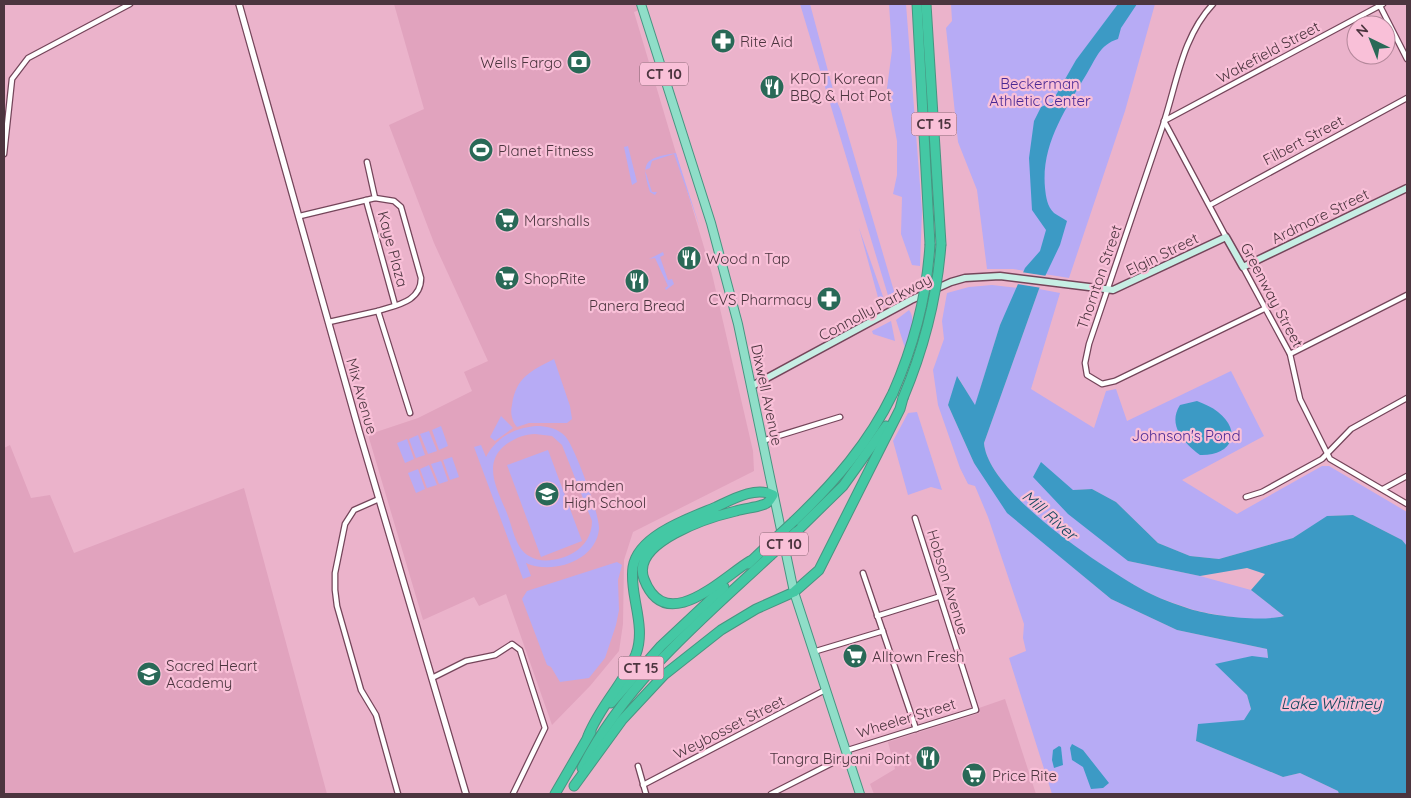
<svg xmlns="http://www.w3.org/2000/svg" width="1411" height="798" font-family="Quicksand,sans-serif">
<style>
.built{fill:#e1a3be}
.green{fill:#b7abf5;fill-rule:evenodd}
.water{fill:#3c9ac5}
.pier{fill:#ebb3cb}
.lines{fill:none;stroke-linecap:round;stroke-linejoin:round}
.minor-casing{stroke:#74455a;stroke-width:7}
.tertiary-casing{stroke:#74455a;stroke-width:8}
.secondary-casing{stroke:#74455a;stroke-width:9}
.primary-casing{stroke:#479581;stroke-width:10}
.motorway-casing{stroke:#479581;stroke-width:11}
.minor{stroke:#fff;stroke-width:4.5}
.tertiary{stroke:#fff;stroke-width:5.5}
.secondary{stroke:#c7eee4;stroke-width:6}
.primary{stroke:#8fdec8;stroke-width:8}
.motorway{stroke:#44c8a4;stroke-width:9}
.motorway-bridge-casing{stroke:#479581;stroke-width:11;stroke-linecap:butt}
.motorway-bridge{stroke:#44c8a4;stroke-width:9}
.labels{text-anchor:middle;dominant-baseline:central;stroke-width:4.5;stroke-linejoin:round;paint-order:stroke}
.shield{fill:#f9c0d8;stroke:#805f6d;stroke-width:1}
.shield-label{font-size:14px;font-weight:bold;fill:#4c353f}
.poi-label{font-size:15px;fill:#4c353f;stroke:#f9c0d8;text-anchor:start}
.street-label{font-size:15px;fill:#4c353f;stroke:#f9c0d8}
.park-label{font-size:15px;fill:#4a2893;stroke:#f9c0d8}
.water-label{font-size:16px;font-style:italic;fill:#13475e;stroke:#f9c0d8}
</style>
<rect width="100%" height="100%" fill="#ebb3cb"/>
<g class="built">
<polygon points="394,4 640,4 642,9 634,12 712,274 753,451 754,471 633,532 624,560 623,624 619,651 590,686 552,725 506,594 479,606 474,597 423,620 369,438 370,434 418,418 472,391 464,372 488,361 434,243 389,125 424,109"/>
<polygon points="10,445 31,498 50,495 74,553 244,488 327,794 4,794 4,448"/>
<polygon points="1005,699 1036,794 874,794 870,784 895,769 888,742 980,713 979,708"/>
</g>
<g class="green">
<polygon points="800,4 810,4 835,97 841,111 896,298 890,302"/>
<polygon points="889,4 906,4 922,211 920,266 912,265 901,234 902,197 893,194 897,175 897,141 887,88 892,50"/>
<polygon points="951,4 1155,4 1125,111 1069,278 1013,269 987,269 977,190 958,142 946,28 952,21"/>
<polygon points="628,146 637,182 632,185 624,147"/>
<path d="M676 153 700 228 674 154 652 161 650 168 645 170 652 192H657L655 195 650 192C641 163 643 158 676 153Z"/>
<polygon points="859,228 886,305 880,308 878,307 879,301"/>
<polygon points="663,252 664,255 660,257 668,280 672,279 674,284 666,290 665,288 668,286 655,258 649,259"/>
<polygon points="992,285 1018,288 1000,325 975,406 958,377 948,405 974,463 1062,558 1111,599 1177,630 1267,649 1268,659 1216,664 1247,695 1251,709 1245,720 1230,723 1196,741 1283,777 1300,773 1338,791 1339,794 1052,794 1009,658 1026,651 1023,638 1024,624 988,517 975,486 968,484 960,468 938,405 933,370 944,339 942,321 947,293 969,287"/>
<path d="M1039 289 1060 293 1031 389 1094 428 1106 391 1116 389 1127 421 1231 371 1264 436 1182 480 1237 514 1322 466H1329L1407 512V546L1402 540 1353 515 1328 516 1293 538 1219 559 1190 556 1158 543 1116 502 1092 489 1074 490 1128 561 1200 576 1251 590 1284 616C1277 617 1269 620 1262 620 1244 619 1207 614 1191 609 1176 604 1158 598 1145 591 1102 568 988 493 984 443Z"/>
<path d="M909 310C917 321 909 336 905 348L896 320Z"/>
<polygon points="891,321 895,341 873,334 872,331"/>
<path d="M554 359 570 406 572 419 567 423H529L517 427C512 421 510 413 512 405 516 377 531 371 554 359Z"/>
<polygon points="917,412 942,490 931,487 908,495 893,441 908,413"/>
<polygon points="501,416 513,428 495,441 490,437"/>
<polygon points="441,426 448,446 439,450 432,430"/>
<path d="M540 426C550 427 558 429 565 436 574 445 600 515 599 529 596 561 552 575 526 563L531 576 523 579 474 447 481 445 486 457C497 436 518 426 540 426ZM535 434 552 436 562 445 592 521C592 535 585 546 573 553 561 560 542 564 529 556 516 549 513 529 508 516 500 494 481 466 504 446 513 439 524 434 535 434Z"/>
<polygon points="429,431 437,451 428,454 420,434"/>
<polygon points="418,435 425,455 416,458 409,439"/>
<polygon points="407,439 414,459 405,463 397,443"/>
<polygon points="548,450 582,541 541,557 507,465"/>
<polygon points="452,457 459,477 450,480 443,460"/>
<polygon points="441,461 448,481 439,484 431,464"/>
<polygon points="429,465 437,485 427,488 420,469"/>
<polygon points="418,469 425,489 416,493 408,473"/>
<polygon points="617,562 622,565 618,580 619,610 616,625 605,658 589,678 560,682 551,667 547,665 522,599 527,591"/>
</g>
<g class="water">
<path d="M1118 4H1137L1121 28 1118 39C1099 45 1096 59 1086 75 1065 110 1041 145 1045 188 1046 197 1047 206 1054 213 1058 216 1063 218 1067 221L1060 245 1039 289 984 443C988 493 1102 567 1145 591 1158 598 1175 604 1190 609 1213 616 1261 622 1284 616L1251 590 1265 574 1247 568 1200 576 1128 561 1068 514 1033 477 1041 462 1073 490 1092 489 1116 502 1158 543 1190 556 1219 559 1293 538 1327 516 1353 515 1402 540 1407 546V794H1339L1338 791 1300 773 1283 777 1196 741 1198 724 1244 720 1251 709 1247 695 1215 664 1252 656 1268 658 1267 649 1177 630 1111 599 1007 513 974 463 948 405 957 376 975 405 1000 325 1025 268 1040 251 1046 230 1032 210 1029 158 1034 121 1041 107 1052 102 1076 60Z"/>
<path d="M1197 401C1204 404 1212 407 1218 412 1243 432 1232 456 1200 455 1184 443 1167 425 1180 405Z"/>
<polygon points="1072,744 1083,750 1109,783 1103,788 1091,789 1083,767 1072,760 1070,748"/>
<polygon points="1059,746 1061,747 1063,765 1054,768 1052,760 1053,750"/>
</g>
<polygon class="pier" points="1021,272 1047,276 1042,288 1017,284"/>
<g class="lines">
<defs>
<g id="minor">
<path d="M1213 4C1182 37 1177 83 1163 125 1139 198 1114 271 1089 344L1085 363 1087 375 1102 384 1115 381 1266 308"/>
<polyline points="1379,4 1407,59"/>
<polyline points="4,154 12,79 28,58 130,4"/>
<path d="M375 198 394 201 401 207 421 278C421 302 396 305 378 311"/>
<polyline points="366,200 395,305"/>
<polyline points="1210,205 1407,98"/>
<polyline points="300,216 375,198 367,162"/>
<polyline points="1226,237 1164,121 1383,4"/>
<polyline points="1243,267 1290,354 1300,399 1330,459 1407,504"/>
<polyline points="329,322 378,311 410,413"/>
<polyline points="1290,354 1407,295"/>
<polyline points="762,441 840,417"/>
<polyline points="1383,489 1407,476"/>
<polyline points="1246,497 1262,492 1322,459 1351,429 1407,398"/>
<polyline points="379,499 354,510 345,524 335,573 335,590 337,606 361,690 376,715 398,794"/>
<polyline points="863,573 916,729"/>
<polyline points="877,616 938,597"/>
<polyline points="813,652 883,631"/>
<polyline points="432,678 466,661 495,655 512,644 520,650 545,728 513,794"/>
<polyline points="845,751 976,710 915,518"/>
<polyline points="638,766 646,794"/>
<polyline points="643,785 825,690"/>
<polyline points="771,794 846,756"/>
</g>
<polyline id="tertiary" points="239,4 359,431 466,794"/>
<polyline id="secondary" points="752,386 911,300 951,282 965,278 1000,276 1113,290 1226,237 1243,267 1407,188"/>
<polyline id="primary" points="641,4 711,223 738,324 794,592 860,794"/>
<g id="motorway">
<polyline points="917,4 930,244"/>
<polyline points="926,4 941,244"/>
<path d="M794 521C834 483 869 443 893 393"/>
<polyline points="796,532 843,486 886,426"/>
<polyline points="748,564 767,546"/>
<polyline points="611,703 661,646 724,587"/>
<path d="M588 736C600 706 624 683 636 654 642 638 639 621 636 605 634 593 631 580 633 567 638 535 690 518 716 507 733 499 756 486 773 495 770 500 768 504 762 505 754 508 745 508 736 511 710 517 630 542 644 579 666 637 723 577 750 561"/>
<path d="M582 768C626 682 700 621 770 556"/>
<polyline points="574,786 622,720 664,675 721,630 756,609 794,592 819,570 900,409 903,398"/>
<polyline points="555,794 591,732"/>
</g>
</defs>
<use href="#minor" class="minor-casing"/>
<use href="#tertiary" class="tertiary-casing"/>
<use href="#secondary" class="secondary-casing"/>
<use href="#primary" class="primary-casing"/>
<use href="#motorway" class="motorway-casing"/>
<use href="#minor" class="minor"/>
<use href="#tertiary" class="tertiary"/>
<use href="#secondary" class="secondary"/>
<use href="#primary" class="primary"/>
<use href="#motorway" class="motorway"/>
<defs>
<g id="motorway-bridge">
<path d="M893 393C914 345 927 297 930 244"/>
<path d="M903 398C924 348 937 299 941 244"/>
<polyline points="767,546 794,521"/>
<polyline points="770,556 796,532"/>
</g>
</defs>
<use href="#motorway-bridge" class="motorway-bridge-casing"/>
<use href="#motorway-bridge" class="motorway-bridge"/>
</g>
<defs>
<symbol id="pharmacy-disc" viewBox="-11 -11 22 22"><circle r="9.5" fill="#296957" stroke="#f9c0d8"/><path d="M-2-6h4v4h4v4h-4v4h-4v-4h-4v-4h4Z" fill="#fff"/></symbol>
<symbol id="bank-disc" viewBox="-11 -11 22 22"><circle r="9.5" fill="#296957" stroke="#f9c0d8"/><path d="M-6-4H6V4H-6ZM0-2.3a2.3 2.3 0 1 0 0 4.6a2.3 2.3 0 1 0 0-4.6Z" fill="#fff"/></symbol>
<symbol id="restaurant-disc" viewBox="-11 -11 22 22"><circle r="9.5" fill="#296957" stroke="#f9c0d8"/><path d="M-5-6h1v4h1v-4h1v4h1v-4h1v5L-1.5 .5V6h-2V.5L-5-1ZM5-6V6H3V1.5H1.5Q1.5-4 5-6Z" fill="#fff"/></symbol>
<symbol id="stadium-disc" viewBox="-11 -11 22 22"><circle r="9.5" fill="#296957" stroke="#f9c0d8"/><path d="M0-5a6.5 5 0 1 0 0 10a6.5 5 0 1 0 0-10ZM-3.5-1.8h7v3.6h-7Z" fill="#fff"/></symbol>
<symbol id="supermarket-disc" viewBox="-11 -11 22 22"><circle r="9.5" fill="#296957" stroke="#f9c0d8"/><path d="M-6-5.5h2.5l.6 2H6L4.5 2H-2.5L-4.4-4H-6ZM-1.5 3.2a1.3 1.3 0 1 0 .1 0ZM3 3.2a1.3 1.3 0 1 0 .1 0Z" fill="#fff"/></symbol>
<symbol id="school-disc" viewBox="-11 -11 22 22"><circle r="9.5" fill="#296957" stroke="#f9c0d8"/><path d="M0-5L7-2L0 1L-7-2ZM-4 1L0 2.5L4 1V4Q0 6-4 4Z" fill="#fff"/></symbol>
</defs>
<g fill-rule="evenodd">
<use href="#pharmacy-disc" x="709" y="27" width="28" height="28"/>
<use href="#bank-disc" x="565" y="48" width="28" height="28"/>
<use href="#restaurant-disc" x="758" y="73" width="28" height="28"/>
<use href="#stadium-disc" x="467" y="136" width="28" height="28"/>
<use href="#supermarket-disc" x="493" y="206" width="28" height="28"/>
<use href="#restaurant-disc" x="675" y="244" width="28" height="28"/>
<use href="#supermarket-disc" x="493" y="264" width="28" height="28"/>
<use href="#restaurant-disc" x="623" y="267" width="28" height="28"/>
<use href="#pharmacy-disc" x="815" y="285" width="28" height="28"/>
<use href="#school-disc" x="533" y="480" width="28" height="28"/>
<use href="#supermarket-disc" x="841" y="642" width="28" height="28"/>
<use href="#school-disc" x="135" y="660" width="28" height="28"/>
<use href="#restaurant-disc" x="914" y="744" width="28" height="28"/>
<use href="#supermarket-disc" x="960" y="761" width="28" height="28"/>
</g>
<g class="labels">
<g class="shield">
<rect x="640" y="62.5" width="48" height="23" rx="4"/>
<rect x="911.5" y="112.5" width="45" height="23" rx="4"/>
<rect x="760" y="532.5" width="48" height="23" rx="4"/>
<rect x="618.5" y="656.5" width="45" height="23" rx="4"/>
</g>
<g class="shield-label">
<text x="664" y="74">CT 10</text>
<text x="934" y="124">CT 15</text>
<text x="784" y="544">CT 10</text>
<text x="641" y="668">CT 15</text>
</g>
<g class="poi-label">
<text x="740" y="41">Rite Aid</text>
<text x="562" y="62" text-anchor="end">Wells Fargo</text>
<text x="790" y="78">KPOT Korean<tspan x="790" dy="17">BBQ &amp; Hot Pot</tspan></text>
<text x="498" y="150">Planet Fitness</text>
<text x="524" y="220">Marshalls</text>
<text x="706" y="258">Wood n Tap</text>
<text x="524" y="278">ShopRite</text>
<text x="812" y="299" text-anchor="end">CVS Pharmacy</text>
<text x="637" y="305" text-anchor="middle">Panera Bread</text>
<text x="564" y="485">Hamden<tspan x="564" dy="17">High School</tspan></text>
<text x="872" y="656">Alltown Fresh</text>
<text x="166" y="665">Sacred Heart<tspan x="166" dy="17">Academy</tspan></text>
<text x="910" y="758" text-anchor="end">Tangra Biryani Point</text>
<text x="992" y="775">Price Rite</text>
</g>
<g class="street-label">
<text transform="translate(1268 52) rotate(-28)">Wakefield Street</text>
<text transform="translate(1303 140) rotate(-28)">Filbert Street</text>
<text transform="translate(1320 216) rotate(-26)">Ardmore Street</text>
<text transform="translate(393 249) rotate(75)">Kaye Plaza</text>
<text transform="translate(1162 254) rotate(-26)">Elgin Street</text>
<text transform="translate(1099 277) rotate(-71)">Thornton Street</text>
<text transform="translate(1272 295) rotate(62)">Greenway Street</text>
<text transform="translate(875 307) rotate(-28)">Connolly Parkway</text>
<text transform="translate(767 395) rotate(78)">Dixwell Avenue</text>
<text transform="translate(362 396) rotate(74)">Mix Avenue</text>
<text transform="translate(948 582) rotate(73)">Hobson Avenue</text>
<text transform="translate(906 718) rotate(-17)">Wheeler Street</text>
<text transform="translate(729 727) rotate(-27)">Weybosset Street</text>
</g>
<g class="park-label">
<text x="1040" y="83">Beckerman<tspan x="1040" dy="17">Athletic Center</tspan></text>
<text x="1186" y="435">Johnson's Pond</text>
</g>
<g class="water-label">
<text transform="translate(1050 515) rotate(41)">Mill River</text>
<text x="1331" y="703">Lake Whitney</text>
</g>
</g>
<rect width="1411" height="798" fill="none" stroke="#4c353f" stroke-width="10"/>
<g transform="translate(1371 40) rotate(317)"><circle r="24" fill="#f9c0d8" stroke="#b4889b"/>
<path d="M0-4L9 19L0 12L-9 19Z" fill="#296957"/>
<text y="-8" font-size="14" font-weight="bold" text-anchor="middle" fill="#4c353f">N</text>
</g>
</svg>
